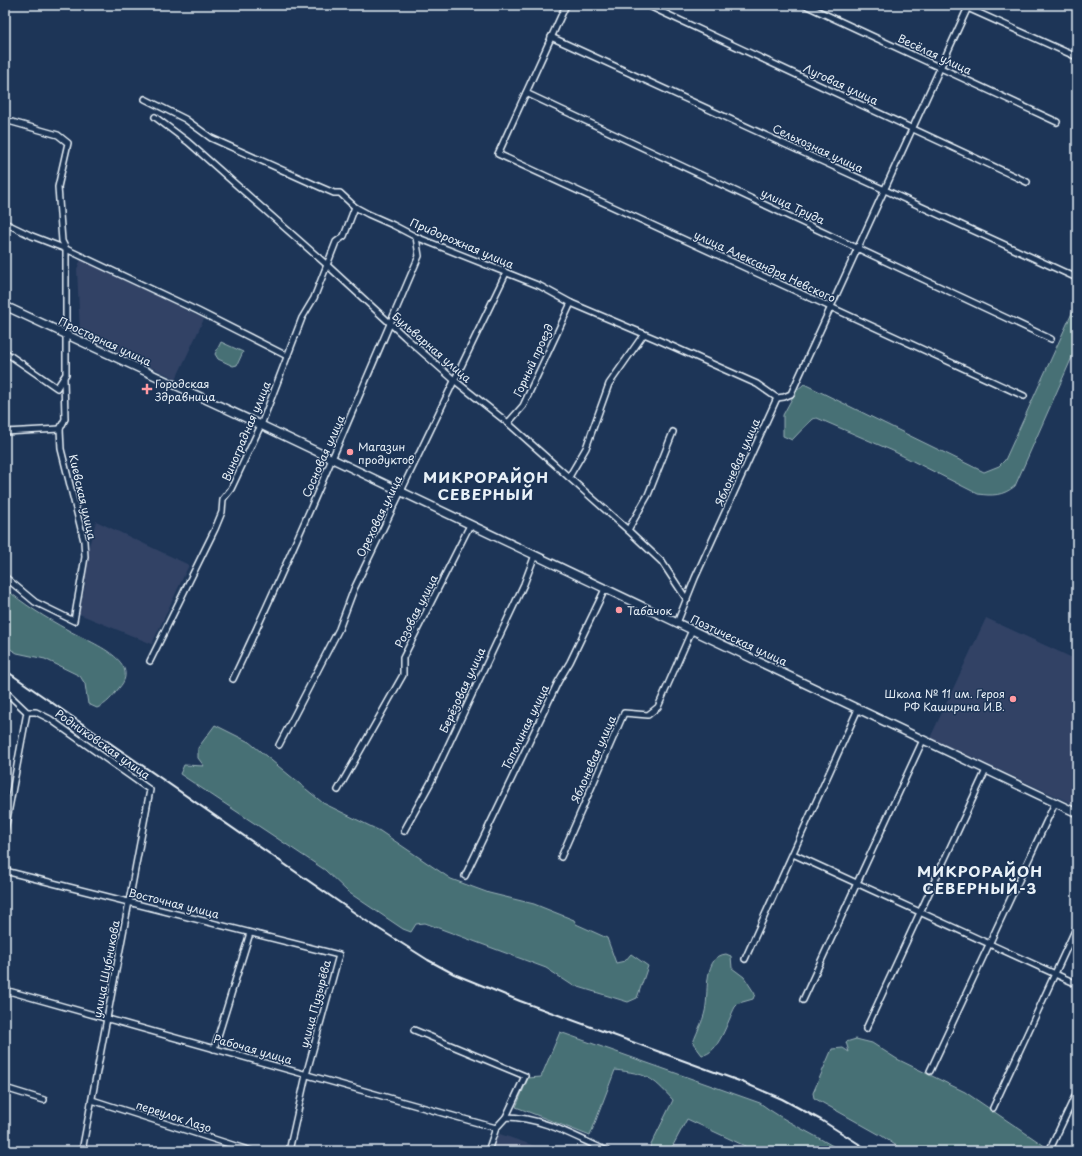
<svg xmlns="http://www.w3.org/2000/svg" width="1082" height="1156" font-family="'Playpen Sans',sans-serif">
<style>
.built{fill:#304265}
.green{fill:#477075;stroke:#98b0b6}
.lines{fill:none;stroke-linecap:round;stroke-linejoin:round}
.street-casing{stroke:#e8f1f8;stroke-width:8}
.secondary-casing{stroke:#e8f1f8;stroke-width:10}
.street{stroke:#1d3557;stroke-width:5}
.secondary{stroke:#1d3557;stroke-width:7}
.rail{stroke:#e8f1f8;stroke-width:2}
.poi-dot{fill:#ff9aa2;stroke:#1d3557;stroke-width:1.5}
.labels{text-anchor:middle;dominant-baseline:central;stroke-width:3;stroke-linejoin:round;paint-order:stroke}
.street-label{font-size:11px;fill:#e8f1f8;stroke:#1d3557}
.poi-label{font-size:11px;fill:#e8f1f8;stroke:#1d3557;text-anchor:start}
.district-label{font-size:15px;font-weight:bold;letter-spacing:1px;fill:#e8f1f8;stroke:#1d3557}
</style>
<rect width="100%" height="100%" fill="#1d3557"/>
<filter id="ink" filterUnits="userSpaceOnUse"><feTurbulence type="fractalNoise" baseFrequency=".025" numOctaves="2"/><feDisplacementMap in="SourceGraphic" scale="8" xChannelSelector="R" yChannelSelector="G"/><feConvolveMatrix kernelMatrix="1 2 1 2 8 2 1 2 1" color-interpolation-filters="sRGB"/></filter>
<g filter="url(#ink)">
<g class="built">
<polygon points="81,259 204,319 176,379 80,334 77,269"/>
<polygon points="96,521 189,565 152,644 79,614 85,586 88,550"/>
<polygon points="986,618 1077,660 1077,806 930,738"/>
<polygon points="497,1133 535,1146 534,1151 492,1151"/>
</g>
<g class="green">
<path d="M1077 302V346L1015 486C1003 496 992 496 978 494L893 451 817 418 812 419 792 440 783 436V415L796 391 804 384 984 472 999 466 1005 460Z"/>
<polygon points="221,342 243,352 237,365 233,366 218,359 215,354"/>
<path d="M5 588C23 604 46 618 68 630 86 641 144 660 119 688 112 697 107 704 97 708L88 704 85 684 80 676 45 659 17 653 5 646Z"/>
<polygon points="215,725 249,742 323,803 380,831 451,879 489,893 534,904 574,920 576,924 607,938 616,963 625,961 631,954 648,966 637,998 628,1002 572,985 546,968 425,923 416,924 411,932 403,929 348,892 325,870 180,774 184,765 204,766 198,758 198,748"/>
<path d="M726 954 731 956 732 968 744 977 755 994 753 999 739 1003 735 1007C728 1020 718 1055 702 1055L693 1043C697 1031 705 1018 706 1005 708 991 704 956 726 954Z"/>
<path d="M560 1032 760 1103C785 1122 814 1134 841 1151H743L745 1146 687 1119 670 1151H648L673 1100C651 1076 647 1074 615 1070L590 1136 516 1107 528 1078 541 1077Z"/>
<polygon points="856,1039 872,1043 897,1059 965,1092 1052,1151 904,1151 882,1136 814,1098 813,1093 832,1049 843,1048 849,1052 846,1042"/>
</g>
<g class="lines">
<defs>
<g id="street">
<polyline points="566,5 498,154 1024,396"/>
<polyline points="647,5 1027,182"/>
<polyline points="805,5 1057,122"/>
<polyline points="961,5 1077,57"/>
<polyline points="551,37 1077,278"/>
<polyline points="526,93 1051,339"/>
<polyline points="145,99 185,119 211,138 320,187 334,193 340,193 355,207 368,214 393,225 416,237 540,286 571,303 656,339 757,384 777,398"/>
<polyline points="155,117 188,142 327,265 405,337 454,380 508,423 628,530 662,562 687,600"/>
<polyline points="5,120 58,135 68,143 58,187 62,241 66,249 66,374 57,388 5,352"/>
<polyline points="5,223 32,236 66,249 198,311 287,356"/>
<polyline points="777,398 784,397 791,394 969,5"/>
<polyline points="508,423 523,406 571,303"/>
<polyline points="5,432 60,429"/>
<polyline points="569,477 586,448 609,384 644,334"/>
<polyline points="628,530 648,495 673,432"/>
<polyline points="5,577 35,602 74,621 85,557 84,541 61,449 60,429 65,419 64,378"/>
<polyline points="677,623 695,578 777,398"/>
<polyline points="150,661 215,529 222,512 223,499 231,489 261,425 302,318 314,298 336,242 344,236 355,207"/>
<path d="M233 679C299 540 358 398 419 256L416 237"/>
<polyline points="5,691 27,712 36,712 50,719 150,790 82,1151"/>
<polyline points="279,745 339,629 354,589 506,273"/>
<polyline points="338,790 403,675 403,658 470,525"/>
<polyline points="5,830 27,712"/>
<polyline points="404,831 431,782 524,584 535,555"/>
<polyline points="793,854 1077,984"/>
<polyline points="561,857 624,713 648,715 658,707 692,630"/>
<polyline points="5,871 339,955 306,1075 289,1151"/>
<polyline points="465,876 558,682 570,662 605,589"/>
<polyline points="745,959 858,709"/>
<polyline points="5,990 496,1128"/>
<polyline points="803,1000 923,740"/>
<polyline points="866,1029 986,770"/>
<polyline points="414,1030 525,1076 506,1117"/>
<polyline points="214,1049 250,933"/>
<polyline points="930,1071 1055,803"/>
<polyline points="5,1088 44,1100"/>
<polyline points="92,1100 251,1151"/>
<polyline points="993,1108 1077,926"/>
<polyline points="1051,1147 1077,1092"/>
<path d="M488 1151 496 1128 506 1117C542 1117 575 1137 607 1151"/>
</g>
<polyline id="secondary" points="5,306 261,425 1077,813"/>
</defs>
<use href="#street" class="street-casing"/>
<use href="#secondary" class="secondary-casing"/>
<use href="#street" class="street"/>
<use href="#secondary" class="secondary"/>
<polyline class="rail" points="5,670 365,920 428,960 454,974 520,1001 742,1082 782,1099 821,1120 870,1151"/>
</g>
</g>
<g class="poi-dot">
<path d="M145 383h4v4h4v4h-4v4h-4v-4h-4v-4h4z"/>
<circle cx="350" cy="452" r="4"/>
<circle cx="619" cy="610" r="4"/>
<circle cx="1013" cy="699" r="4"/>
</g>
<g class="labels">
<g class="street-label">
<text transform="translate(935 54) rotate(25)">Весёлая улица</text>
<text transform="translate(841 84) rotate(25)">Луговая улица</text>
<text transform="translate(818 148) rotate(25)">Сельхозная улица</text>
<text transform="translate(793 206) rotate(25)">улица Труда</text>
<text transform="translate(462 243) rotate(23)">Придорожная улица</text>
<text transform="translate(765 266) rotate(25)">улица Александра Невского</text>
<text transform="translate(105 341) rotate(25)">Просторная улица</text>
<text transform="translate(432 347) rotate(41)">Бульварная улица</text>
<text transform="translate(533 360) rotate(-65)">Горный проезд</text>
<text transform="translate(246 431) rotate(-67)">Виноградная улица</text>
<text transform="translate(323 456) rotate(-66)">Сосновая улица</text>
<text transform="translate(737 462) rotate(-66)">Яблоневая улица</text>
<text transform="translate(83 497) rotate(77)">Киевская улица</text>
<text transform="translate(379 516) rotate(-64)">Ореховая улица</text>
<text transform="translate(416 611) rotate(-63)">Розовая улица</text>
<text transform="translate(739 640) rotate(25)">Поэтическая улица</text>
<text transform="translate(462 690) rotate(-65)">Берёзовая улица</text>
<text transform="translate(525 727) rotate(-64)">Тополиная улица</text>
<text transform="translate(103 744) rotate(35)">Родниковская улица</text>
<text transform="translate(593 759) rotate(-66)">Яблоневая улица</text>
<text transform="translate(174 903) rotate(14)">Восточная улица</text>
<text transform="translate(106 969) rotate(-79)">улица Шубникова</text>
<text transform="translate(315 1004) rotate(-75)">улица Пузырёва</text>
<text transform="translate(253 1049) rotate(16)">Рабочая улица</text>
<text transform="translate(174 1116) rotate(18)">переулок Лазо</text>
</g>
<g class="poi-label">
<text x="155" y="383">Городская<tspan x="155" dy="13">Здравница</tspan></text>
<text x="358" y="446">Магазин<tspan x="358" dy="13">продуктов</tspan></text>
<text x="627" y="610">Табачок</text>
<text x="1005" y="693" text-anchor="end">Школа № 11 им. Героя<tspan x="1005" dy="13">РФ Каширина И.В.</tspan></text>
</g>
<g class="district-label">
<text x="486" y="476">МИКРОРАЙОН<tspan x="486" dy="17">СЕВЕРНЫЙ</tspan></text>
<text x="980" y="870">МИКРОРАЙОН<tspan x="980" dy="17">СЕВЕРНЫЙ-3</tspan></text>
</g>
</g>
<rect width="1082" height="1156" fill="none" stroke="#1d3557" stroke-width="20"/>
<rect x="10" y="10" width="1062" height="1136" fill="none" stroke="#e8f1f8" stroke-width="1.5" filter="url(#ink)"/>
</svg>
